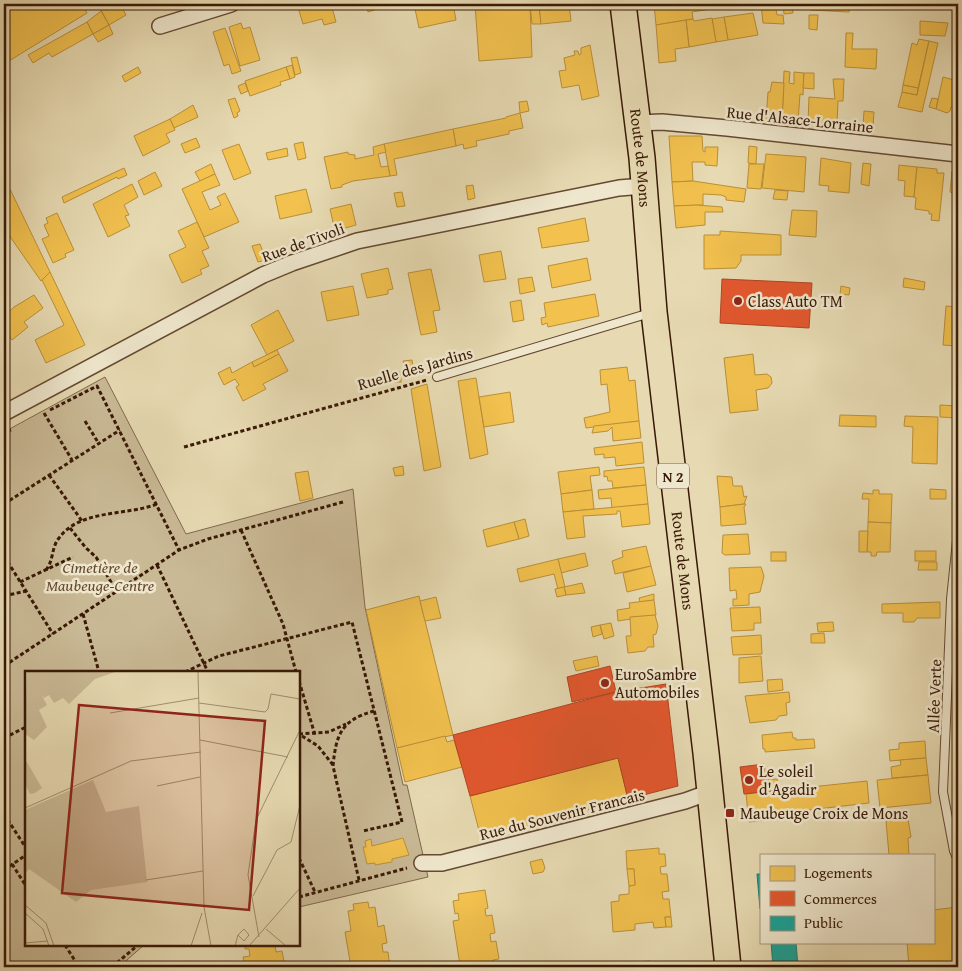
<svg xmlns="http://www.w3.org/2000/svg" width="962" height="971" font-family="'Gentium Book Plus',serif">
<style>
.green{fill:#c9b995;stroke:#81694e}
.homes{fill:#f2c14e;stroke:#ba8f38}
.shops{fill:#e4572e;stroke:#b14422}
.public{fill:#17a398;stroke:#217a6c}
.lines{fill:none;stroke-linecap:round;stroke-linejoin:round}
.lane-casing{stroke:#644931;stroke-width:10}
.street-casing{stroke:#644931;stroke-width:18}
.primary-casing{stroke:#391906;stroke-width:28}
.path{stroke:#391906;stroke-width:3;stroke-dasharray:4 2.5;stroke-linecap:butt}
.lane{stroke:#efe7cd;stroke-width:8}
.street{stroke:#efe7cd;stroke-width:15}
.primary{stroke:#e7dab2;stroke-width:25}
.poi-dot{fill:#8f2418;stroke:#efe7cd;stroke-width:2}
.labels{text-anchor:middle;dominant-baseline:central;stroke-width:5;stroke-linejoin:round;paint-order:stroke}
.shield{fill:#efe7cd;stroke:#705742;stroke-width:1}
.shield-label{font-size:15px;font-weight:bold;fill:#391906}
.street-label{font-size:16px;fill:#391906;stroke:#efe7cd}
.poi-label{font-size:16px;fill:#391906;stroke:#efe7cd;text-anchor:start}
.park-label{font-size:16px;font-style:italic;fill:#644931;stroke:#efe7cd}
.inset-road{fill:none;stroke:#a18d6d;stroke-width:1}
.view{fill:#8f2418;fill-opacity:0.15;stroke:#8f2418;stroke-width:2.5}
.inset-edge{fill:none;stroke:#391906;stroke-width:2.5}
</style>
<rect width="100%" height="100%" fill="#e7dab2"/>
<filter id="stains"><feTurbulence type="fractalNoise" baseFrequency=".004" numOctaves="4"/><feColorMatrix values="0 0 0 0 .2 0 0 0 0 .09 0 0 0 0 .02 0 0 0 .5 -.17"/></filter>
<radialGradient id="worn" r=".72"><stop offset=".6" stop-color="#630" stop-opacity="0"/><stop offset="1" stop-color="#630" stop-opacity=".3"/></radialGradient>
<polygon class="green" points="105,377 186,534 353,489 365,607 403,785 407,785 428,877 299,907 299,672 26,672 26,945 144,945 119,967 4,967 4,432"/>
<g class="homes">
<polygon points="4,4 82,4 87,13 4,64"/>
<polygon points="112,4 120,4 126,15 109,25 101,10"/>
<polygon points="297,4 331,4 336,22 324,25 322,19 303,24"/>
<polygon points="366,4 379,4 380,8 368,12"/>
<polygon points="414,4 453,4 456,20 419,28"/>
<polygon points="475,4 530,4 532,57 479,61"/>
<polygon points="530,4 539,4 541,24 532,24"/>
<polygon points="539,4 569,4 571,21 541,24"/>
<polygon points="654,4 723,4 724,7 692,12 693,19 656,25"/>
<polygon points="761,4 775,4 777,15 783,15 784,24 763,23"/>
<polygon points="783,4 792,4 793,13 784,14"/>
<polygon points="810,4 850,4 849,12 810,10"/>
<polygon points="930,4 953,4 952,10"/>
<polygon points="101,11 109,25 93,34 87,22"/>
<polygon points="753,13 758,35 728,40 724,17"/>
<polygon points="809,15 818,15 817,30 809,29"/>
<polygon points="724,17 728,40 716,42 712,19"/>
<polygon points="712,18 716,42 689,47 686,20 693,19 694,21"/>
<polygon points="686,20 689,47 675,49 676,61 659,63 656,25"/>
<polygon points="920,21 948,23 945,36 920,35"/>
<polygon points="87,22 93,34 52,57 49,53 33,63 28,55"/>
<polygon points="241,23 243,29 250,27 260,60 240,66 229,27"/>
<polygon points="109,25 113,34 98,42 93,34"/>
<polygon points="225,28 241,71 232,74 229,64 224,66 213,32"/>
<polygon points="846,33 853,33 852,49 877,49 876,69 845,67"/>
<polygon points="919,39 929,41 918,88 903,85 912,43 917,45"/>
<polygon points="929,41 938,43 922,112 898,107 902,92 917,95"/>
<polygon points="590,45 599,96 582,100 579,85 562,88 559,71 566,70 564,58 575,55 574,51 578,51 579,55 581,54 581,48"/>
<polygon points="297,57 301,73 295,75 291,58"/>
<polygon points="292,65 295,77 290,79 286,67"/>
<polygon points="138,67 141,73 125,82 122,76"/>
<polygon points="286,67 290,79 280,82 281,85 250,96 245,81"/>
<polygon points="784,71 790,72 789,83 794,84 794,72 804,73 803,95 800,94 798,122 782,121"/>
<polygon points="804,73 814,73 814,89 803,88"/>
<polygon points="943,77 958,81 958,108 951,107 950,111 947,113 936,109"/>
<polygon points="833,79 844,79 843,101 838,101 837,124 808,122 809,97 835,99"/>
<polygon points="772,82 784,83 782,121 766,120 768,92 770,92"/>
<polygon points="245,83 248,91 241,94 238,86"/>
<polygon points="903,85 918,88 917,95 902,92"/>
<polygon points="235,98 240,111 237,113 238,116 234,118 228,100"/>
<polygon points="932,98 938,99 936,109 929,107"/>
<polygon points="527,101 529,111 520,113 519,102"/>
<polygon points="193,105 198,117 174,128 170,119"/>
<polygon points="864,111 874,112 873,127 863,126"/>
<polygon points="520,113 523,128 509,131 509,134 476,141 477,146 464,149 463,144 456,146 453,129 506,118 506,117"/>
<polygon points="170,119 175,130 166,134 170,142 143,156 134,136"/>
<polygon points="453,129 456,146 394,159 397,175 390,176 384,144"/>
<polygon points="669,136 702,136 703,151 705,152 705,147 718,147 717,166 705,165 705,162 692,162 693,181 672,182"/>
<polygon points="196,138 200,147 185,153 181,144"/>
<polygon points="303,142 306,158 298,160 294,144"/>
<polygon points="239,144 251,173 234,180 222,150"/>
<polygon points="384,144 386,152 378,154 381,167 388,166 390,176 353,181 342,185 342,187 331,189 324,157 348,152 348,154 355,155 355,159 374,155 373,147"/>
<polygon points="749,146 757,147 756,164 748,163"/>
<polygon points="287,148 288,156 268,160 266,153"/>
<polygon points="766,154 806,157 804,192 762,188"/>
<polygon points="821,158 851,163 849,193 828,191 829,186 819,185"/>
<polygon points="863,163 871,164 869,186 861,184"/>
<polygon points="211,164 215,174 200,181 195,172"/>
<polygon points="749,164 764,164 761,189 747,188"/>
<polygon points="899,165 917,167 914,197 904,196 905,181 898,180"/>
<polygon points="917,167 937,169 937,173 944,173 939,221 931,220 932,214 929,214 929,211 915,209 916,198 914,197"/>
<polygon points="124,168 127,175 118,179 117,177 64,203 62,197"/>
<polygon points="952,171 958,172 958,214 955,213 957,194 950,192"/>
<polygon points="155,172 162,186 144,195 138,181"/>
<polygon points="215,174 220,185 202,192 210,210 221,205 217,197 225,193 239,222 204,237 182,189"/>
<polygon points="693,181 746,189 744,202 726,200 726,197 721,195 703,194 703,205 674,206 672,182"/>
<polygon points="132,184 138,197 124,205 129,215 125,216 130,226 108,237 93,204"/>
<polygon points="8,185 50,272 41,281 4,228 4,186"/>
<polygon points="473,185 475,198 468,200 466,186"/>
<polygon points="306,189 312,212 280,219 275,196"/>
<polygon points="775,190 788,191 787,200 773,199"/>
<polygon points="402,192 405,206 397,207 394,193"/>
<polygon points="351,204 356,225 335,231 330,209"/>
<polygon points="697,205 722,207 723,212 705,212 705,225 676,228 674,206"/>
<polygon points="792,210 817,211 816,237 789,235"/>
<polygon points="57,213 74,250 65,254 66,257 53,263 42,239 49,236 44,225 48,223 46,218"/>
<polygon points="585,218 589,241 542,248 538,228"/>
<polygon points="197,222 209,248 202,251 209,266 200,270 202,274 182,283 169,255 186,247 178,231"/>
<polygon points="720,231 781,235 781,255 741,255 741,261 736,268 704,269 704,235 720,235"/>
<polygon points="260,244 266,260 258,262 252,246"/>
<polygon points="501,251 506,279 484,282 479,255"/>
<polygon points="587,258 591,280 552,288 548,266"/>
<polygon points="388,268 393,289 388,290 388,294 367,298 361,274"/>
<polygon points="431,269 440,310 433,311 437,332 421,335 408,273"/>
<polygon points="50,272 85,345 46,363 35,340 64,325 42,280"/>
<polygon points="532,277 535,291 520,294 518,279"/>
<polygon points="904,278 925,282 924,290 903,287"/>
<polygon points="353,286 359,315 327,321 321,292"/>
<polygon points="841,286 850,288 849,295 840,294"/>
<polygon points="595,294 599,316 548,327 547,323 542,325 541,318 546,317 544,303"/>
<polygon points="34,295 43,308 24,322 28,327 12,340 4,330 4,317 14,307"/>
<polygon points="521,300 524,320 513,322 510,302"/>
<polygon points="946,306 958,307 958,346 943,345"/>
<polygon points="278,310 294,341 267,355 251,325"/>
<polygon points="277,350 279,354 254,367 252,362"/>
<polygon points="279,354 288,371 263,384 266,389 243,401 236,387 239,385 235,379 224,385 218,373 230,367 232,373 252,362 254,367"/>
<polygon points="753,354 755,375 767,374 771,377 772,383 768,388 756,390 758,410 730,413 724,358"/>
<polygon points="412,360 414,372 406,373 403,361"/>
<polygon points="627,367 629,381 635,380 639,421 586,428 584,418 610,412 607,384 601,385 600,370"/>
<rect x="382" y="372" width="19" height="10"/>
<polygon points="381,376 382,385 365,389 363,380"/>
<polygon points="476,378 488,454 470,459 458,381"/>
<polygon points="427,384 441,467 424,471 411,389"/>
<polygon points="510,392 514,422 484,427 479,397"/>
<polygon points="940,405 958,406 958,418 940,417"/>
<polygon points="840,415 876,416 876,427 839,426"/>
<polygon points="905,416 938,417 937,464 912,463 913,427 904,426"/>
<polygon points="639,421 641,438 613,441 612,427 608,431 592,433 594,426"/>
<polygon points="642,442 644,463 616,466 615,457 604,458 604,454 595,455 594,448"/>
<polygon points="403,466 404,475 395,476 393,468"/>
<polygon points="599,467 600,475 590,476 592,490 561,494 558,472"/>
<polygon points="644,467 646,485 613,488 612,481 608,481 607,476 604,477 604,471"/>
<polygon points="308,471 313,498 300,501 295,473"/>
<polygon points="717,476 732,477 733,486 742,486 744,497 747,496 744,504 720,507"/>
<polygon points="646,485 648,504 612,508 611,498 599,499 598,490"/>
<polygon points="930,489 946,490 946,499 930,499"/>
<polygon points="592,490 594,509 563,512 561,494"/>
<polygon points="873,490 879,490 879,494 892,494 891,523 868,522 869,499 862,499 863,493 873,494"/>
<polygon points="648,504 650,524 622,527 620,511 617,511 617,514 583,516 585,537 567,539 563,512"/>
<polygon points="744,504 746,504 744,507 746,524 721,526 720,507"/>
<polygon points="525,519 529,536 519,539 514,522"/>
<polygon points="514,522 519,539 487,547 483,530"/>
<polygon points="868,522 891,523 890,552 877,552 876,556 871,556 871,552 867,552"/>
<polygon points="859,531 868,531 867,552 859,552"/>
<polygon points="748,534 750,554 725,555 722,553 723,535"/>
<polygon points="646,546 651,566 615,574 612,561 623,557 622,551"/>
<rect x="915" y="551" width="21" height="10"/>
<rect x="771" y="552" width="15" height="9"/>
<polygon points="585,553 588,566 561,573 558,559"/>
<polygon points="558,559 565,587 558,589 554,574 520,582 517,569"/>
<polygon points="919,562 937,562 937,570 918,570"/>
<polygon points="651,566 656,585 627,592 623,573"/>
<polygon points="761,567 764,576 760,592 749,594 749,605 733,606 733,599 737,599 736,590 730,591 729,568"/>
<polygon points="582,583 585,593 566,595 564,587"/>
<polygon points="564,587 566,595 557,597 555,589"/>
<polygon points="654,594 654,600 640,602 639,598"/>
<polygon points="419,596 453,735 397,748 366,610"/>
<polygon points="436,597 441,618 425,621 420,601"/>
<polygon points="654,600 656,615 618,621 617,610 630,608 629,603"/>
<polygon points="940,602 940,618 917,618 914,622 903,622 903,613 882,613 882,604"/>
<polygon points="760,607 761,623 754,623 754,630 732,631 730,608"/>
<polygon points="655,615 658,626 656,634 653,635 654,647 648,647 645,651 628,653 626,636 631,636 630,617"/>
<polygon points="833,622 834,631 818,632 817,623"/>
<polygon points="611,623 614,636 604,639 600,625"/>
<polygon points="600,625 602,634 593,637 591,627"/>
<polygon points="824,633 825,643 811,643 811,634"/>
<polygon points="761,635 762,654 733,655 731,637"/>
<polygon points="597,656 599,666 576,671 573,661"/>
<polygon points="761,656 763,681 739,683 739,658"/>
<polygon points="782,679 783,690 768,692 767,680"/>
<polygon points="789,692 790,702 786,703 787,715 779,716 776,720 750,723 745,696"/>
<polygon points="792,732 793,738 796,738 796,740 814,739 815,748 765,752 765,749 763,749 762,735"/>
<polygon points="445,736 447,742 454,740 462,767 405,782 397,748"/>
<polygon points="925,741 926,758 890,761 889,750 899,749 899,743"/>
<polygon points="618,758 628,799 481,838 470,796"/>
<polygon points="926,758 928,775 892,778 891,767 901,765 900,760"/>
<polygon points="956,759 958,759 958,789 955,789"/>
<polygon points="928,775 931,803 880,808 877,780"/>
<polygon points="777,779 779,789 768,791 766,780"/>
<polygon points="867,781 869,803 792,812 792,817 749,822 746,794"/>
<polygon points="908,819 911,837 908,838 909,855 889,855 886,821"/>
<polygon points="403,838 409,855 392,859 392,862 375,865 375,863 367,864 363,847 366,847 365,841 371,839 372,846"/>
<polygon points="659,848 659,854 665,854 666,866 660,867 661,874 667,874 669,891 662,892 663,899 669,899 671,917 665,917 666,927 654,928 653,922 635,924 635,930 613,932 611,902 619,901 619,895 629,894 629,886 635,885 634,869 627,869 626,851"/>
<polygon points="542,859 545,868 543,872 533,874 530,862"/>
<polygon points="627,869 634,869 635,885 629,886"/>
<polygon points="485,890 488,908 485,909 486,916 492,915 495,933 490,934 491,942 496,941 499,959 493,960 494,967 467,967 467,964 460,965 453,921 459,920 458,913 455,914 453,901 459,900 458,894"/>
<polygon points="368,902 369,908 375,907 378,927 384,925 387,943 382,944 383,952 388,952 390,967 351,967 345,932 351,931 348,911 354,910 353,904"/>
<polygon points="958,907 958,967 909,967 907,942 933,942 933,910"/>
<polygon points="665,917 671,917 672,927 666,927"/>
<polygon points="245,945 275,945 276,952 282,951 285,967 245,967 243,957 250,956 249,949 245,949"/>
<polygon points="650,961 651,967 636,967 636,962"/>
</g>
<g class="shops">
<polygon points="722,279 812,283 809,328 720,323"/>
<polygon points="610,666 616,692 572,702 567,677"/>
<polygon points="666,684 678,786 628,799 618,758 470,796 453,735 616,692"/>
<polygon points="764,764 768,791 744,794 740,767"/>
</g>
<g class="public">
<polygon points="757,874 761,874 761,909 760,909"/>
<polygon points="771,942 796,942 798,967 773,967"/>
</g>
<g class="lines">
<defs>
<g id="lane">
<polyline points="437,377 650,313"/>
<polyline points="958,531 951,599 943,792 954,851 958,860"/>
</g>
<g id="street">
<polyline points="160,26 231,4"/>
<polyline points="637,123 662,122 727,128 958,154"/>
<polyline points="4,413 263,275 292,263 357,241 619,188 644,186"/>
<polyline points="422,863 442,863 685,801 710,792"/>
</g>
<g id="primary">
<path id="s1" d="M623 4 642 158 654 312 706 753 728 967"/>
</g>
</defs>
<use href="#lane" class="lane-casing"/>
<use href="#street" class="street-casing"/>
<use href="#primary" class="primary-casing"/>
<g class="path">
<polyline points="50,410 97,386 179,550"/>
<polyline points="44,413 72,460"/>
<polyline points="85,421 99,444"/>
<polyline points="4,433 11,430"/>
<polyline points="184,447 427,380"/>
<polyline points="49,475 82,521"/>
<polyline points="4,504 120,430"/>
<polyline points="70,528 86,548 96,557 117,592"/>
<polyline points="241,530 283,624 296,672"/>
<polyline points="4,556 53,634"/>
<polyline points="157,565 208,672"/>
<path d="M46 570C54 560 51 548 59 538 80 509 126 516 157 504"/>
<polyline points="20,582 73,557"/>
<polyline points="4,596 26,591"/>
<polyline points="83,614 99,672"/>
<polyline points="4,666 179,550 208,539 343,502"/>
<polyline points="185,672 219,656 352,622 402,822 363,831"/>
<polyline points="299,681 315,735"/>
<polyline points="299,734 329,732 346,724"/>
<polyline points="302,736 318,746 333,765"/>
<polyline points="4,738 26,727"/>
<polyline points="4,814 26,848"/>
<polyline points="299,858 315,892"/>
<polyline points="12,864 26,886"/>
<polyline points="4,870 26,855"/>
<path d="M359 880 333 766C336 735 341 720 374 711"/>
<polyline points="299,897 407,868"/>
<polyline points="65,945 79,967"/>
<polyline points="112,967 138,945"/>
</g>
<use href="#lane" class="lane"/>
<use href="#street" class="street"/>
<use href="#primary" class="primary"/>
</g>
<g class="poi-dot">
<circle cx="738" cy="301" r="5"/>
<circle cx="605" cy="683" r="5"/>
<circle cx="749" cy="780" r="5"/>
<rect x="725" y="808" width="10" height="10" rx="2.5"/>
</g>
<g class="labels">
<rect class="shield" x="657" y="463.5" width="32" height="25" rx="4"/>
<g class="shield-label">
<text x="673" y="476">N 2</text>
</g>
<g class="street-label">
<text transform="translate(800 119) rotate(6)">Rue d'Alsace-Lorraine</text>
<text stroke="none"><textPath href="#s1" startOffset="155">Route de Mons</textPath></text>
<text transform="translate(303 242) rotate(-20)">Rue de Tivoli</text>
<text transform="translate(415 368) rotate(-16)">Ruelle des Jardins</text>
<text stroke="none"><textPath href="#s1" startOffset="560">Route de Mons</textPath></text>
<text transform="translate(934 696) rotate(-88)">Allée Verte</text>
<text transform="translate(562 814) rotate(-14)">Rue du Souvenir Francais</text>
</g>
<g class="poi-label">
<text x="748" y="301">Class Auto TM</text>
<text x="615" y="674">EuroSambre<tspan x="615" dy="18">Automobiles</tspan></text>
<text x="759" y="771">Le soleil<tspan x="759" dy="18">d'Agadir</tspan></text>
<text x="740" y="813">Maubeuge Croix de Mons</text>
</g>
<g class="park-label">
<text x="100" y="567">Cimetière de<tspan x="100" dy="18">Maubeuge-Centre</tspan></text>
</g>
</g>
<g transform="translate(25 671)">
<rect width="275" height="275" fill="#e7dab2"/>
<path d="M2 0H93L70 8 44 33 38 27 29 32 24 24 19 27 16 23 22 34 14 39 22 56 9 69 0 63ZM0 88 17 117 10 122 5 123 0 113ZM68 109 81 141 114 135 122 211 66 219 51 231 4 198 0 203V139Z" fill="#c9b995"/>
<path class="inset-road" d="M173 0 179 236 186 275M174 32 240 41 243 38 246 23 275 28M85 42 174 27M175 69 263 86M132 115 175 106M0 137 106 90 176 81M121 209 178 200M228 225 252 179 266 171 275 134M0 234 21 252 29 275M0 242 18 258 24 275M241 258 261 275M234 266 223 204 231 149 275 59M0 272 23 270M166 275 177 242M210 275 213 264 219 258 224 264 219 270 213 264M224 275 275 217"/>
<path class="view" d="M54 34 240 50 224 239 37 222Z"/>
<rect width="275" height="275" class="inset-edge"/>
</g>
<rect width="962" height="971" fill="none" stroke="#e7dab2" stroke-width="20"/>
<rect x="5" y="5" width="952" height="961" fill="none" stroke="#391906" stroke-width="2.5"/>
<rect x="10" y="10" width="942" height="951" fill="none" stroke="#391906"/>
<rect x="760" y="854" width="175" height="90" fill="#efe7cd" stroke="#a6957d"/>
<rect x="770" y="866" width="25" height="15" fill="#f2c14e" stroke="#a6957d"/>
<text x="804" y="878" font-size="15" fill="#391906">Logements</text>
<rect x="770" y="891" width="25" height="15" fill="#e4572e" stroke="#a6957d"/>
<text x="804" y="904" font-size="15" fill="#391906">Commerces</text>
<rect x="770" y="916" width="25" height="15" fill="#17a398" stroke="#a6957d"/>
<text x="804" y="928" font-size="15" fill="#391906">Public</text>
<rect width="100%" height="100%" filter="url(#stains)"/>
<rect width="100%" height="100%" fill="url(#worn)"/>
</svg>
